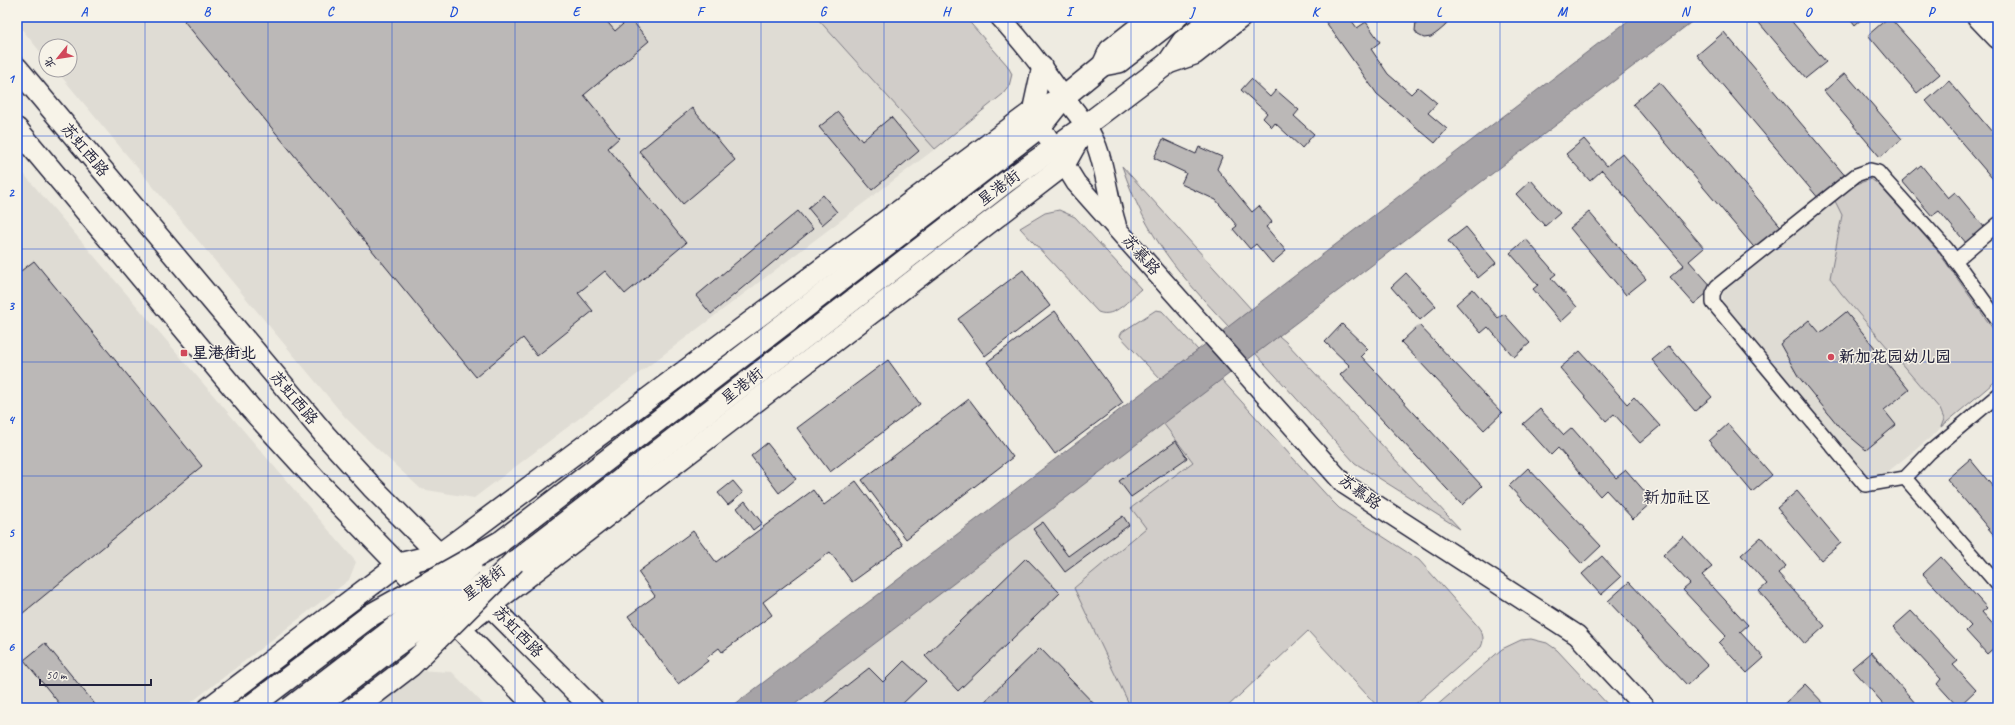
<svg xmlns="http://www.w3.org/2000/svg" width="2015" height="725" font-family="Caveat,'LXGW WenKai TC',sans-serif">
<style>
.built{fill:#dfdcd4}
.green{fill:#d1cdc9;stroke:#7a7882}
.water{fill:#a6a3a6;stroke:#716f7b}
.building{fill:#bbb8b7;stroke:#22223b}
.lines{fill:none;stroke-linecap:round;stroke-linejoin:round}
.minor-casing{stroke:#22223b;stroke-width:16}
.secondary-casing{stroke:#22223b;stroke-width:22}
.primary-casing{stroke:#22223b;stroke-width:24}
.minor{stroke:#f7f3e8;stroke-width:13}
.secondary{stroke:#f7f3e8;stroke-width:19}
.primary{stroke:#f7f3e8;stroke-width:21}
.primary-bridge-casing{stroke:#22223b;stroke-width:24;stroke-linecap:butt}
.trunk-bridge-casing{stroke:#22223b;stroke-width:25;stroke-linecap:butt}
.primary-bridge{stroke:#f7f3e8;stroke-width:21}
.trunk-bridge{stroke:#f7f3e8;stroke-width:22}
.grid{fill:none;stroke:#1d4ed8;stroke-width:1;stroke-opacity:0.55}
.poi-dot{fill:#d1495b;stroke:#f7f3e8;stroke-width:1.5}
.labels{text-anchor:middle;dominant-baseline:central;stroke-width:3;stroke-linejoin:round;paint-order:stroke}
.street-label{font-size:16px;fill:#22223b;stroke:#f7f3e8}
.poi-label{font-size:16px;font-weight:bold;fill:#22223b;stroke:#f7f3e8;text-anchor:start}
.neighbourhood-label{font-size:17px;fill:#22223b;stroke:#f7f3e8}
.neatline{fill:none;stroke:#1d4ed8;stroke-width:1.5}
.grid-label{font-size:13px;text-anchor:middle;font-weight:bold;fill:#1d4ed8}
</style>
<rect width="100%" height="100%" fill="#eeebe1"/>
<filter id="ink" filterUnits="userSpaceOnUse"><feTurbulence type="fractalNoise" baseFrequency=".025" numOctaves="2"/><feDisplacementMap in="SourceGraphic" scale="8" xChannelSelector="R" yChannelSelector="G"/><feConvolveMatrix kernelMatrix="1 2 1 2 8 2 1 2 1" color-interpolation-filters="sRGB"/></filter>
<g filter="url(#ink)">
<g class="built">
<polygon points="17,17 816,17 935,149 474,498 421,489 370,442 345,417 56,70 70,70 70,46 46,46 46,59 17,23"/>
<polygon points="17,166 356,562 349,580 184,708 17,708"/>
<polygon points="1835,201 1842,215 1830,278 1841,293 1940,409 1944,419 1941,427 1936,433 1890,470 1880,476 1866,476 1724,304 1722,296 1726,286"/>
<polygon points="1163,423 1193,462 1131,508 1147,528 1074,588 1131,708 790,708"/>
<polygon points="417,670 452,672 487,708 369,708"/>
</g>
<g class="green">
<polygon points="816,17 965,17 1007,65 1012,74 1009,86 1003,94 935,149"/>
<path d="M1122 166 1251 309 1229 327C1179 274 1146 237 1122 166Z"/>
<polygon points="1871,179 1878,184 1937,250 1998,336 1998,379 1941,427 1944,419 1940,409 1841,293 1830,278 1842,215 1835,201 1854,185"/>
<path d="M1059 210 1075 217 1141 289C1129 299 1115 319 1098 312L1020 228 1045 213Z"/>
<polygon points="1156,310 1162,311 1198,350 1160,379 1120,336 1122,332"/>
<polygon points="1279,336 1286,342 1460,529 1355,463 1255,353"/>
<path d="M1221 379 1332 501 1339 508 1419 560 1475 623C1481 630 1486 637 1481 647L1411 708H1379L1308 631 1226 708H1131L1074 588 1146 528 1131 508 1193 462 1163 423Z"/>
<polygon points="1531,639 1547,643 1557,650 1611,708 1434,708 1502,649 1521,640"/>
</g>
<polygon class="water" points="1633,17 1698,17 790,708 730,708"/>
<g class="building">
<polygon points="189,17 603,17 615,31 630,18 649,41 584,95 619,138 608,148 686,243 625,294 605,271 578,293 593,311 537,356 523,338 476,377 184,21"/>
<polygon points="1349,17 1357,28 1366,22 1380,42 1371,49 1388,74 1411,94 1418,87 1437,103 1428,113 1447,129 1435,143 1377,94 1323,18"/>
<polygon points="1408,17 1450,17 1445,26 1438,32 1431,37 1424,38 1418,35 1415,31 1416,21"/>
<polygon points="1754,17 1788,17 1826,62 1806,78"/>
<polygon points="1849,17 1864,17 1855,25"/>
<polygon points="1889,17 1940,74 1917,93 1868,35"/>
<polygon points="1724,32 1847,178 1820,200 1697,55"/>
<polygon points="1845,73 1902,139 1880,157 1824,91"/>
<polygon points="1251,79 1270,97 1276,90 1299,110 1294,116 1314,134 1302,148 1275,123 1272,127 1263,118 1267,113 1241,90"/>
<polygon points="1949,81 1998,139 1998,185 1926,101"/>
<polygon points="1659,82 1784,230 1758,252 1633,104"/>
<polygon points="692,108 735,160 683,204 639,151"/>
<polygon points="838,112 862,141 891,117 919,151 872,190 819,127"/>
<polygon points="1163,139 1196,154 1199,147 1222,157 1217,169 1252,212 1259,206 1272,222 1266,227 1286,251 1272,263 1256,244 1250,249 1233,229 1237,226 1216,200 1181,184 1186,173 1154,158"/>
<polygon points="1584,139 1607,166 1622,153 1704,248 1689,261 1713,288 1694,304 1670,277 1684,265 1602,170 1590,181 1566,154"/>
<polygon points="1921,165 1948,198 1955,192 1985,228 1967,244 1939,211 1932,216 1902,181"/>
<polygon points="1531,180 1560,213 1545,226 1516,194"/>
<polygon points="823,195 837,212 822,225 808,208"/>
<polygon points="798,211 813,229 711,314 696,296"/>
<polygon points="1589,212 1646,279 1626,295 1570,228"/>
<polygon points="1466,227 1496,263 1478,278 1448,241"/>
<polygon points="1526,239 1556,274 1551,278 1577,307 1561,322 1533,289 1538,285 1510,253"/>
<polygon points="34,261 202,466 17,618 17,274"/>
<polygon points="1023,270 1050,306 985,356 958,319"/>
<polygon points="1406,273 1436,306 1420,320 1391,287"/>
<polygon points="1473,289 1498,318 1504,314 1530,343 1514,357 1488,327 1481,333 1456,304"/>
<polygon points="1055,311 1123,403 1055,454 987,362"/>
<polygon points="1846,312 1909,390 1884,410 1896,425 1866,450 1841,429 1798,376 1780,344 1809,320 1820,333"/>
<polygon points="1342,324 1368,349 1361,356 1482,486 1462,505 1340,375 1350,366 1325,342"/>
<polygon points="1419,325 1502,413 1484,430 1401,342"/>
<polygon points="1669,346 1712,397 1695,411 1652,360"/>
<polygon points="1580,351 1627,404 1634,397 1660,426 1640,443 1614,414 1606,421 1560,368"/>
<polygon points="888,360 920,404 830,472 797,428"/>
<polygon points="969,399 1013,457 906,539 862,480"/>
<polygon points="1540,409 1564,435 1572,428 1616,478 1626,470 1653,501 1633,519 1606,490 1600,496 1558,448 1551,455 1523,424"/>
<polygon points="1728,424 1772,475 1752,492 1709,441"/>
<polygon points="1176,441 1187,458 1131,497 1119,481"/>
<polygon points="767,443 796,479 779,493 751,456"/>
<polygon points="1970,459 1998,493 1998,540 1947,479"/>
<polygon points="1528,468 1601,546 1582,564 1509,486"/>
<polygon points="733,481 743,493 728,505 718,493"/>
<polygon points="856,481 903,545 852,582 830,552 763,602 772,615 722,652 719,648 706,658 708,661 678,684 628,616 655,596 638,572 693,531 716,562 813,490 824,505"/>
<polygon points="1797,491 1841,543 1821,560 1777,508"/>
<polygon points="745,501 762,523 753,530 737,508"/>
<polygon points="1123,516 1129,525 1065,572 1033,529 1043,522 1068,556"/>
<polygon points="1683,536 1712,567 1702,575 1748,625 1740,632 1764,658 1747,673 1719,643 1726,636 1683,590 1690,584 1663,555"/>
<polygon points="1761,537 1786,566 1778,573 1825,626 1805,644 1759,591 1767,584 1741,555"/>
<polygon points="1602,556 1621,577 1601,595 1582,574"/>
<polygon points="1941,557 1987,608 1982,612 1998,630 1998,644 1987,654 1966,631 1971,626 1923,574"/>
<polygon points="1026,558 1060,593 958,691 925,656"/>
<polygon points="1629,582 1708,666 1687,685 1608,601"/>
<polygon points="1911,611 1958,661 1953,665 1976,690 1958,707 1937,684 1941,679 1893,627"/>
<polygon points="45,643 98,708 63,708 24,660"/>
<polygon points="1040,648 1098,708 978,708"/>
<polygon points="1871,652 1916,704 1911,708 1887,708 1852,668"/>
<polygon points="904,661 926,681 898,708 818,708 869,668 883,682"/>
<polygon points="1805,684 1828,708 1788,708 1784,704"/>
</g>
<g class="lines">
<defs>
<g id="minor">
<polyline points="1955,261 1998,224"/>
<polyline points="1998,320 1946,248 1884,179 1878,172 1870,170 1856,175 1717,286 1713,294 1713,303 1865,485 1905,478 1930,452 1998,395"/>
<polyline points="1905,478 1998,585"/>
</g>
<g id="secondary">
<path d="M1000 17C1023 42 1043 68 1063 96 1076 112 1089 127 1097 147 1106 171 1108 199 1116 224"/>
<polyline points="1042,66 1032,112 1076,183 1344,484 1577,635 1645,708"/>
</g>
<g id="primary">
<polyline points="1978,17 1998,38"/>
<polyline points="1168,63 1183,41 1214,17"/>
<polyline points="1103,65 1119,62 1177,17"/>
<polyline points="17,68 325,435 372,487 592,708"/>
<polyline points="17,129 252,410 317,481 537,708"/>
<polyline points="499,543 1040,127 1064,97 1103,65 1110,50 1152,17"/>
<polyline points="514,562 1006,182 1086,125 1168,63 1194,54 1241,17"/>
<polyline points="459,629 1064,165 1083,131"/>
<polyline points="209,708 399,564 440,554 1032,112 1064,97"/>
</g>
</defs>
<use href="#minor" class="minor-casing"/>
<use href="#secondary" class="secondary-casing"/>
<use href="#primary" class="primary-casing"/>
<use href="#minor" class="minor"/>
<use href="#secondary" class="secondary"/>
<use href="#primary" class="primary"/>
<defs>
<g id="primary-bridge">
<polyline points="290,708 385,635 471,566"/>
<polyline points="315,708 394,647 485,582"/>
</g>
<g id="trunk-bridge">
<polyline points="249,708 371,615 499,543"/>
<polyline points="355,708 411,665 514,562"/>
</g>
</defs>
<use href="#primary-bridge" class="primary-bridge-casing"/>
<use href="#trunk-bridge" class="trunk-bridge-casing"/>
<use href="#primary-bridge" class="primary-bridge"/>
<use href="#trunk-bridge" class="trunk-bridge"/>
</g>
</g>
<path class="grid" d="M145 17V708M268 17V708M392 17V708M515 17V708M638 17V708M761 17V708M884 17V708M1008 17V708M1131 17V708M1254 17V708M1377 17V708M1500 17V708M1623 17V708M1747 17V708M1870 17V708M17 136H1998M17 249H1998M17 362H1998M17 476H1998M17 590H1998"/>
<g class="poi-dot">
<rect x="180" y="349" width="8" height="8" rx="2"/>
<circle cx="1831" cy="357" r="4"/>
</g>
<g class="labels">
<g class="street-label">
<text transform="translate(85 150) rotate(50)">苏虹西路</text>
<text transform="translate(999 188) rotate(-37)">星港街</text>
<text transform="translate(1141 255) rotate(48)">苏慕路</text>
<text transform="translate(742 386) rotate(-38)">星港街</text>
<text transform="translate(294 398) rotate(50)">苏虹西路</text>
<text transform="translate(1360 492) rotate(36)">苏慕路</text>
<text transform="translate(484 583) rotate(-36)">星港街</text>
<text transform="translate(518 632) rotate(46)">苏虹西路</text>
</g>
<g class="poi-label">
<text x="192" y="353">星港街北</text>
<text x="1839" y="357">新加花园幼儿园</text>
</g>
<g class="neighbourhood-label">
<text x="1677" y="497">新加社区</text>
</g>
</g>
<rect width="2015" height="725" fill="none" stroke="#f7f3e8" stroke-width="44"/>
<g transform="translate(58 58) rotate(240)"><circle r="19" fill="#f7f3e8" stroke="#a29fa3"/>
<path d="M0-3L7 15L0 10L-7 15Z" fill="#d1495b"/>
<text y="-6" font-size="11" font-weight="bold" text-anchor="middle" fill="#22223b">北</text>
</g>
<path d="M40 679v6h111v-6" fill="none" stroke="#22223b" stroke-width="2"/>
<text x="46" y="679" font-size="12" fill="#22223b" stroke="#f7f3e8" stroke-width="3" paint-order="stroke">50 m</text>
<rect x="22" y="22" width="1971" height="681" class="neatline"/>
<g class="grid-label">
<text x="84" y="16">A</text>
<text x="207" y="16">B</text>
<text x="330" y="16">C</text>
<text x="453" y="16">D</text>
<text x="576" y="16">E</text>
<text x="700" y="16">F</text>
<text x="823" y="16">G</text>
<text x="946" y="16">H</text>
<text x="1069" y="16">I</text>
<text x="1192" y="16">J</text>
<text x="1315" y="16">K</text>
<text x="1439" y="16">L</text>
<text x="1562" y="16">M</text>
<text x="1685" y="16">N</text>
<text x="1808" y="16">O</text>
<text x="1931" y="16">P</text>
<text x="11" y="83">1</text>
<text x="11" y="197">2</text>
<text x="11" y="310">3</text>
<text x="11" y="424">4</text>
<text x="11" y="537">5</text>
<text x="11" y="651">6</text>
</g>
</svg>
